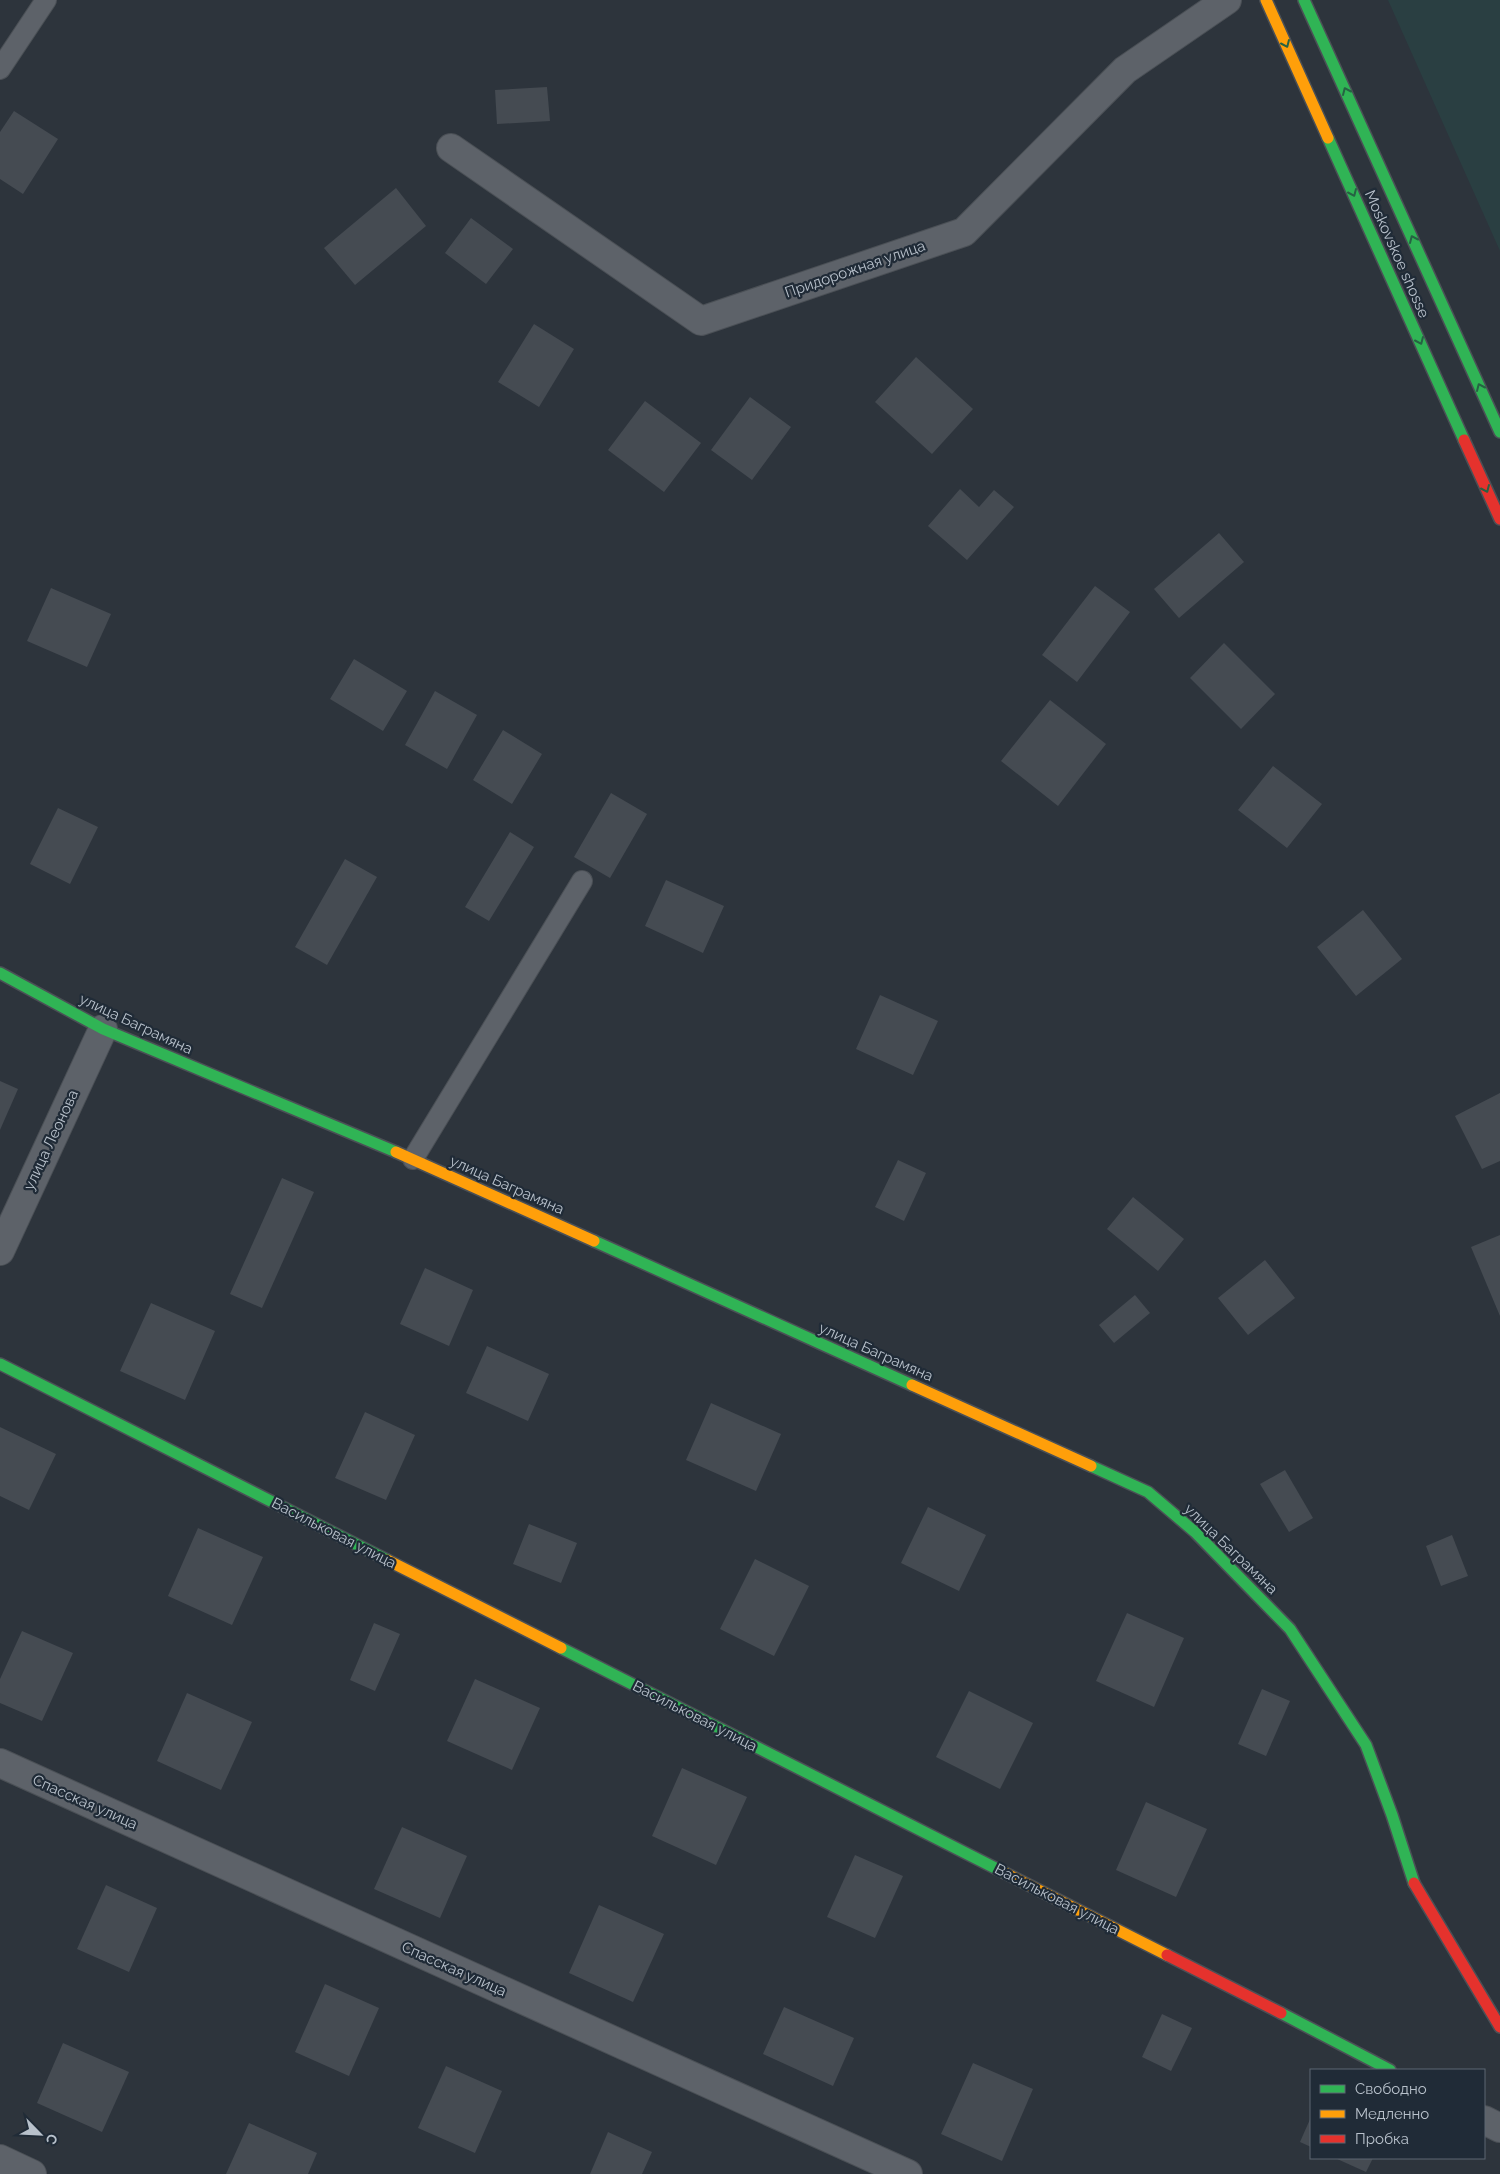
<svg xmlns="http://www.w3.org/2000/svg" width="1500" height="2174" font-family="Raleway,sans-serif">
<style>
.green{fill:#2a3f42}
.building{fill:#454b52}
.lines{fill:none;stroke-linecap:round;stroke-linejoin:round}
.lane-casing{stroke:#4b5056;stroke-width:22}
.street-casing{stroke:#4b5056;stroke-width:30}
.fast-casing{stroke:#4b5056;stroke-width:14}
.slow-casing{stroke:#4b5056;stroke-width:14}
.jam-casing{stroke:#4b5056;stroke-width:14}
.lane{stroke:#5d6269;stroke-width:20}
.street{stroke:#5d6269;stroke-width:28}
.fast{stroke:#30b455;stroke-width:11}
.slow{stroke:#ff9f0a;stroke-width:11}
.jam{stroke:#e5322d;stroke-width:11}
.oneway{stroke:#266243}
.labels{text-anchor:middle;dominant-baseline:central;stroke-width:4.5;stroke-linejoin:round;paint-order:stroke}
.street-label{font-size:15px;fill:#b8c1cb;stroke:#202b37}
</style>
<rect width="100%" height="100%" fill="#2d343c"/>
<polygon class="green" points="1388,0 1500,0 1500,251"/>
<g class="building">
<polygon points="547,87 550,121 497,124 495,90"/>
<polygon points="14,111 58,139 23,194 0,179 0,132"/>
<polygon points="396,188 426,226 355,285 324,248"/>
<polygon points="471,218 513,249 486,284 445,253"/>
<polygon points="534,324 574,349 539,407 498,382"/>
<polygon points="916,357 973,409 932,454 875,402"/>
<polygon points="750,397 791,427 752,480 711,450"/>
<polygon points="645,401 701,443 664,492 608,450"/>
<polygon points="960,489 979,507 994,490 1014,507 967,560 928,526"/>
<polygon points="1219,533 1244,562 1179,618 1154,589"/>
<polygon points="1095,586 1130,612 1077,682 1042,655"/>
<polygon points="51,588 111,614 87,667 27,641"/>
<polygon points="1224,643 1275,694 1241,729 1190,678"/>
<polygon points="354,659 407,691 383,731 330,699"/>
<polygon points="435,691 477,715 447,769 405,745"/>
<polygon points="1050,700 1106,744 1058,806 1001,761"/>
<polygon points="503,730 542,754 512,804 473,780"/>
<polygon points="1273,766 1322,804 1287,848 1238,810"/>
<polygon points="611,793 647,814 610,878 574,857"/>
<polygon points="58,808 98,827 70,884 30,864"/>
<polygon points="510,832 534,847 489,921 465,907"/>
<polygon points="345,859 377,877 327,965 295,947"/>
<polygon points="666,880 724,906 703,953 645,926"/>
<polygon points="1363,910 1402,959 1356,996 1317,947"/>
<polygon points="880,995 938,1021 913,1075 856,1049"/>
<polygon points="0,1081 18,1089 0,1130"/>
<polygon points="1500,1093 1500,1161 1482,1169 1455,1116"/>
<polygon points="898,1160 926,1173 904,1221 875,1207"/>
<polygon points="282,1178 314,1192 262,1308 230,1294"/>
<polygon points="1133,1197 1184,1239 1158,1271 1107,1229"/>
<polygon points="1500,1235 1500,1316 1471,1247"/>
<polygon points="1265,1260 1295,1298 1248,1335 1218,1298"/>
<polygon points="425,1268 473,1290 449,1346 400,1324"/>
<polygon points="1135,1295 1150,1313 1114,1343 1099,1325"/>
<polygon points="151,1303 215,1331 185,1400 120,1371"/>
<polygon points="487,1346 549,1374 528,1421 466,1393"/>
<polygon points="711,1403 781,1434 756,1491 686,1460"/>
<polygon points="365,1412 415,1435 386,1500 335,1478"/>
<polygon points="0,1427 56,1454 29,1510 0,1496"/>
<polygon points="1285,1470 1313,1518 1289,1532 1260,1484"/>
<polygon points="928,1507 986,1535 959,1591 901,1563"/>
<polygon points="529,1524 577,1543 561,1583 513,1564"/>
<polygon points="198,1528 263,1557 232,1625 168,1596"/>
<polygon points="1452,1535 1468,1576 1441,1586 1426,1546"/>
<polygon points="755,1559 809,1586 774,1656 720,1629"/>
<polygon points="1127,1613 1184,1638 1154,1707 1096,1681"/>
<polygon points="374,1623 400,1634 375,1691 350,1680"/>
<polygon points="22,1631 73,1653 42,1721 0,1703 0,1679"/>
<polygon points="475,1679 540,1708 512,1770 447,1741"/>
<polygon points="1262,1689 1290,1701 1266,1756 1238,1744"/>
<polygon points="969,1691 1033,1723 1000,1789 936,1757"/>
<polygon points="187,1693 252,1722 221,1790 157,1761"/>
<polygon points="682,1768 747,1797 716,1865 652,1836"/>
<polygon points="1146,1802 1207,1829 1176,1897 1116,1870"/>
<polygon points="402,1827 467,1856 440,1918 374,1889"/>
<polygon points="855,1855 903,1876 875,1938 827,1917"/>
<polygon points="106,1885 157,1908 129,1972 77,1949"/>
<polygon points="599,1905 664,1934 633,2002 569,1973"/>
<polygon points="325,1984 379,2008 349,2076 295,2052"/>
<polygon points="784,2007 854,2038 833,2086 763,2054"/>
<polygon points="1162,2014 1192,2028 1171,2071 1142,2057"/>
<polygon points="63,2043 129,2072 102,2132 37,2103"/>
<polygon points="973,2063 1033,2089 1002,2161 941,2134"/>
<polygon points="446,2066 502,2091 475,2153 418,2128"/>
<polygon points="1311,2117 1311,2147 1300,2142"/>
<polygon points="249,2123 317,2153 308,2174 226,2174"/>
<polygon points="608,2132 652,2152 642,2174 590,2174"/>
<polygon points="1335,2158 1373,2158 1366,2172"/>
</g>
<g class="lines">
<defs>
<g id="lane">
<polyline points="0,69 46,0"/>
<polyline points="413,1159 582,881"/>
</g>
<g id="street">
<polyline points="451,148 701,321 964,232 1125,70 1227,0"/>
<polyline points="0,1251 103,1029"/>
<polyline points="0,1763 908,2174"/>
<polyline points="1484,2120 1500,2128"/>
<polyline points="0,2159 32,2174"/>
</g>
<g id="fast">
<polyline points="1304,0 1500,432"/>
<polyline points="1328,138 1464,440"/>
<polyline points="0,973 103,1029 396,1152"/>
<polyline points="594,1241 912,1385"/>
<polyline points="0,1364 387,1560"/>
<polyline points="1091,1466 1148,1492 1195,1532 1290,1629 1366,1745 1392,1815 1414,1883"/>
<polyline points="561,1648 1005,1873"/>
<polyline points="1281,2013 1390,2070"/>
</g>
<g id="slow">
<polyline points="1266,0 1328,138"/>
<polyline points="396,1152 594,1241"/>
<polyline points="912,1385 1091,1466"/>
<polyline points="387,1560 561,1648"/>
<polyline points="1005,1873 1167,1955"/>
</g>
<g id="jam">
<polyline points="1464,440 1500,519"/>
<polyline points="1414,1883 1500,2027"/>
<polyline points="1167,1955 1281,2013"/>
</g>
</defs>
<use href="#lane" class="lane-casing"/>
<use href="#street" class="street-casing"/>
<use href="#fast" class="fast-casing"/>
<use href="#slow" class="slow-casing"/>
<use href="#jam" class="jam-casing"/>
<use href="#lane" class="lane"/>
<use href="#street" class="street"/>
<use href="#fast" class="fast"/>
<use href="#slow" class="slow"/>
<use href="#jam" class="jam"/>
</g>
<defs><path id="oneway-chevron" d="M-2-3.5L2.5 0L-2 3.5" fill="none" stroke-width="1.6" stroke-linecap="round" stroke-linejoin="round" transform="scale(1.25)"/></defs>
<g class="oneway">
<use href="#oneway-chevron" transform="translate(1286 44) rotate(66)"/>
<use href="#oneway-chevron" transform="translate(1346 91) rotate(-114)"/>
<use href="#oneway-chevron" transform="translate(1353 193) rotate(66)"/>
<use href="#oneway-chevron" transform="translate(1413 239) rotate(-114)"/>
<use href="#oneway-chevron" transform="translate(1420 341) rotate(66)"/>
<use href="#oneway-chevron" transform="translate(1480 387) rotate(-114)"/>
<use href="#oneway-chevron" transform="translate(1486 489) rotate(66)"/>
</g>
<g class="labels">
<g class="street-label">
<text transform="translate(1397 254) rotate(66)">Moskovskoe shosse</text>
<text transform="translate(855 269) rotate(-19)">Придорожная улица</text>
<text transform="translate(136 1024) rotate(25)">улица Баграмяна</text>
<text transform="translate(51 1140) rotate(-65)">улица Леонова</text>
<text transform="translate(507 1185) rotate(24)">улица Баграмяна</text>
<text transform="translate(876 1352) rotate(24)">улица Баграмяна</text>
<text transform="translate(334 1533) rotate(27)">Васильковая улица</text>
<text transform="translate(1231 1549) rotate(44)">улица Баграмяна</text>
<text transform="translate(695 1716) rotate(27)">Васильковая улица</text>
<text transform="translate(85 1802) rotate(24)">Спасская улица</text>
<text transform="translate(1057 1899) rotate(27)">Васильковая улица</text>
<text transform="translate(454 1969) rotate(24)">Спасская улица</text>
</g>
</g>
<rect x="1310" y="2069" width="175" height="90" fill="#202b37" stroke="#5d6772"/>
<rect x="1320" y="2085" width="25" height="8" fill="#30b455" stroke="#5d6772"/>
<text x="1355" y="2094" font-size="15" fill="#b8c1cb">Свободно</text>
<rect x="1320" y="2110" width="25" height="8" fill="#ff9f0a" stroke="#5d6772"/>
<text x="1355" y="2119" font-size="15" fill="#b8c1cb">Медленно</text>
<rect x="1320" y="2135" width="25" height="8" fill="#e5322d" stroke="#5d6772"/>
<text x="1355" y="2144" font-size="15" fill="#b8c1cb">Пробка</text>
<g transform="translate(40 2134) rotate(114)" stroke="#202b37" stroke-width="4" paint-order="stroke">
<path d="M0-4L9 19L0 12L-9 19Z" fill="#b8c1cb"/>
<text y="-8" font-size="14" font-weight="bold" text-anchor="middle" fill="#b8c1cb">С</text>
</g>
</svg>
